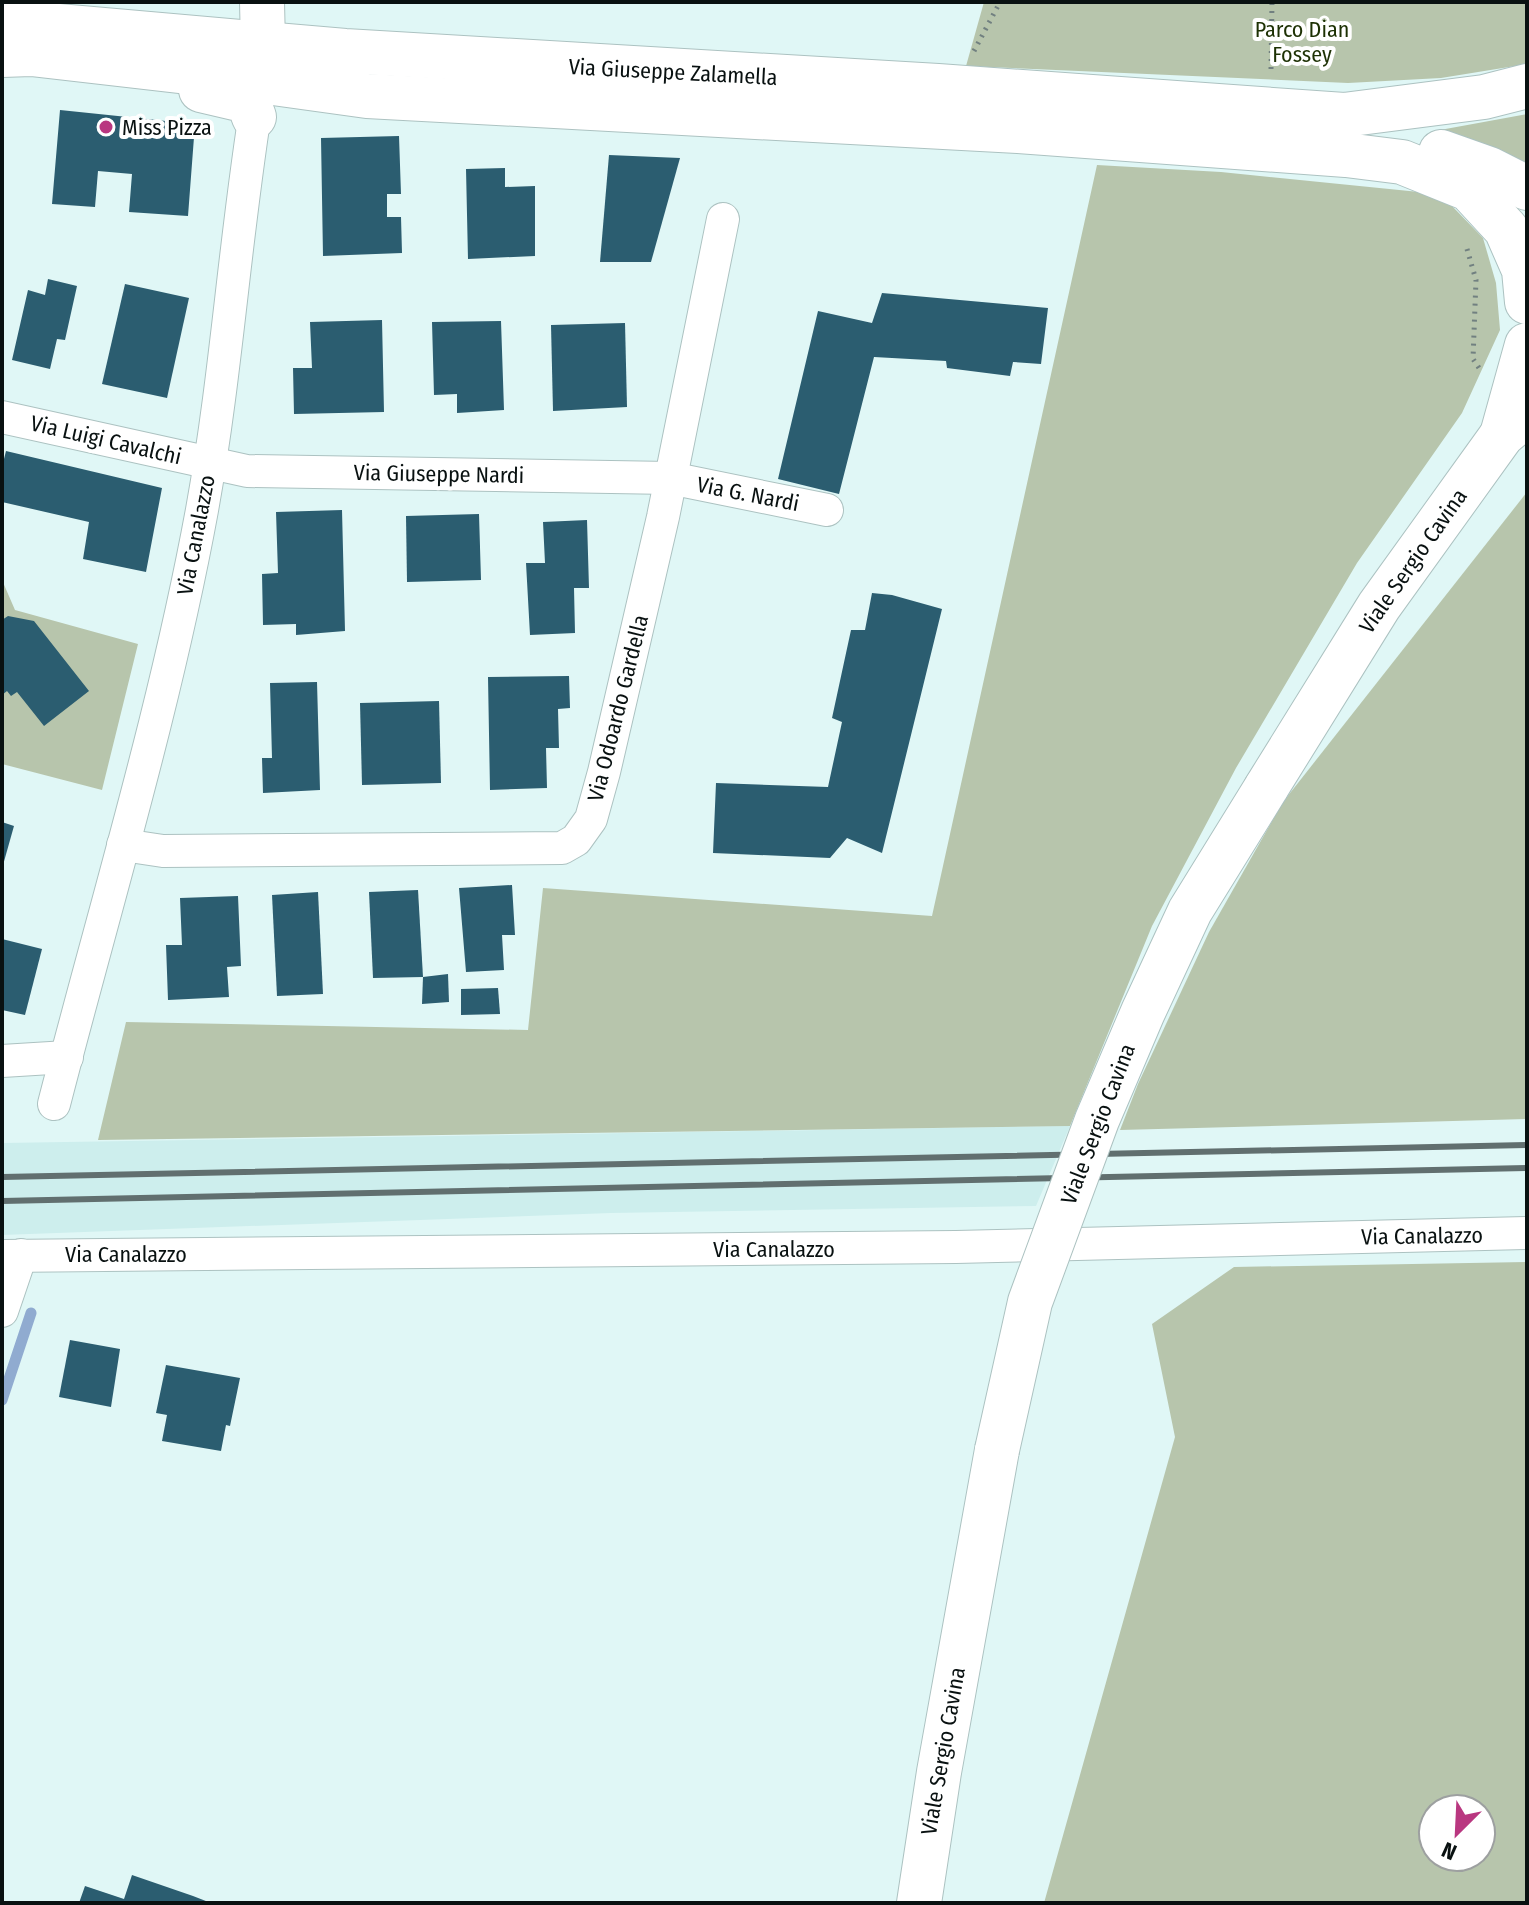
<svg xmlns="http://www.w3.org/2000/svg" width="1529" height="1905" font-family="'Fira Sans Condensed',sans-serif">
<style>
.built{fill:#cdeeed}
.green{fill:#b7c5ac;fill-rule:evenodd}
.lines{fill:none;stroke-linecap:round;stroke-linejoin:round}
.stream{stroke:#90abd0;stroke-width:11}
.building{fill:#2b5d70}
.street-casing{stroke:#acc2c1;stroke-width:34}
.secondary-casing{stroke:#acc2c1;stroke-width:46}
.path{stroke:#718080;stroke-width:5;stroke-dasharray:2 6;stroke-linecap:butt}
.street{stroke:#fff;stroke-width:32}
.secondary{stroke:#fff;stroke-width:44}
.rail{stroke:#616f6f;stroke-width:6}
.secondary-bridge-casing{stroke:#acc2c1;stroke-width:46;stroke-linecap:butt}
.secondary-bridge{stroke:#fff;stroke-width:44}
.poi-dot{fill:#b93780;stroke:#fff;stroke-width:3}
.labels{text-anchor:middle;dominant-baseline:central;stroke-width:8;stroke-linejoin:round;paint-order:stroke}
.park-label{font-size:22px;fill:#1d3104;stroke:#fff}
.street-label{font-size:22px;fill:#091111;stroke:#fff}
.poi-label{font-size:22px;fill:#091111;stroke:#fff;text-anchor:start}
</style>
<rect width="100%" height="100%" fill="#e0f7f6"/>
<polygon class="built" points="1070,1126 1036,1206 611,1213 2,1235 2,1143"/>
<g class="green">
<polygon points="984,2 1527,2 1527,64 1441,78 1348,83 966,66"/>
<polygon points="1527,114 1527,166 1455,139 1440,130"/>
<polygon points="1097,165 1221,172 1419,192 1452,206 1483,238 1496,283 1500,330 1462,413 1357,563 1236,768 1152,926 1070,1126 98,1140 126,1022 528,1030 543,888 932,916"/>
<polygon points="1527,492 1527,1119 1120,1130 1138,1084 1209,932 1283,802"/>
<polygon points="2,580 15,610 138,644 102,790 2,764"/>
<path d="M1527 1262V1903H1044L1175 1437 1152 1324 1234 1267ZM1481 1809V1857H1433V1809Z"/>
</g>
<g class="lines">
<polyline class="stream" points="2,1400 31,1313"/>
</g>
<g class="building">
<polygon points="60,110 195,124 188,216 129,212 132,174 98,171 95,207 52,204"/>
<polygon points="399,136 401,194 387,194 387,217 401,217 402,253 323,256 321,138"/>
<polygon points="609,155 680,158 651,262 600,262"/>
<polygon points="505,168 505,187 535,186 535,256 468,259 466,169"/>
<polygon points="48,279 77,286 65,340 57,339 50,369 12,360 28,290 45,295"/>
<polygon points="125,284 189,298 167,398 102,384"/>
<polygon points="882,293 1048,308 1041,364 1013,362 1010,376 947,368 946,361 874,357 839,494 778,479 818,311 872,323"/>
<polygon points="382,320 384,412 294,414 293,368 312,368 310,322"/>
<polygon points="501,321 504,410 457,413 457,394 434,395 432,322"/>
<polygon points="625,323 627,407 553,411 551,325"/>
<polygon points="6,451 162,488 146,572 83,559 89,522 2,502 2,467"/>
<polygon points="342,510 345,631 296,635 296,624 263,625 262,574 278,573 276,512"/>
<polygon points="479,514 481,580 407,582 406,516"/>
<polygon points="587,520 589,588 574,588 575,633 530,635 526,563 545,563 543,522"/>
<polygon points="872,593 892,595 942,609 882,853 847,838 830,858 713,853 716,783 828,787 842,722 832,718 851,630 865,630"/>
<polygon points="8,616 34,621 89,691 44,726 17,692 11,696 7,691 2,695 2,620"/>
<polygon points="569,676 570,708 558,709 559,748 546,748 547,788 490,790 488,677"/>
<polygon points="317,682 320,790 263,793 262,758 272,758 270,683"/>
<polygon points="439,701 441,783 362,785 360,703"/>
<polygon points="2,822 14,826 3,865 2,865"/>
<polygon points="512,885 515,935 502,935 504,970 466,972 459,888"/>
<polygon points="418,890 423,977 373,978 369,892"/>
<polygon points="318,892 323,994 277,996 272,895"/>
<polygon points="238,896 241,966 227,967 229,997 168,1000 166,945 182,945 180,898"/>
<polygon points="2,939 42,949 25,1015 2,1010"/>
<polygon points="448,974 449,1002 422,1004 423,977"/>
<polygon points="498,988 500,1014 461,1015 461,989"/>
<polygon points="70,1340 120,1349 111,1407 59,1397"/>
<polygon points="166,1365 240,1378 230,1426 226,1425 221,1451 162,1441 167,1415 156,1413"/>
<polygon points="132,1875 193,1896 211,1903 79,1903 85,1886 124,1899"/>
</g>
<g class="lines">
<defs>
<g id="street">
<polyline points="2,417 247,471 670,478 827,510"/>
<polyline points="123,845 163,851 562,848 576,840 591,819 604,772 663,517 723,219"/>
<polyline points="2,1061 67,1057"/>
<path d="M54 1104C105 906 165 711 202 510 227 372 235 233 258 95"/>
<polyline points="2,1256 956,1247 1527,1233"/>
<polyline points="2,1311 21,1255"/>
</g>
<g id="secondary">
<polyline points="262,2 263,44"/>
<polyline points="2,21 345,51 938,86 1344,115 1484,97 1527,86"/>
<polyline points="2,55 31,54 231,77 367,96 1018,131 1346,155 1402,162 1469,189 1506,229 1524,270 1527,302"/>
<polyline points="201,90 248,101 254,117"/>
<polyline points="1441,152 1489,169 1527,188"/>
<polyline points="1502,435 1527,345"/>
<polyline points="1266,788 1379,606 1502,435 1527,414"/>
<polyline points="919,1903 939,1772 997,1450"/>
</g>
</defs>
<use href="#street" class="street-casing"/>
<use href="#secondary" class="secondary-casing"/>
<g class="path">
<polyline points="974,51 1000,2"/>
<polyline points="1271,69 1272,2"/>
<polyline points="1467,249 1476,280 1473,359 1479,368"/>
</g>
<use href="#street" class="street"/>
<use href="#secondary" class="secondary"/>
<g class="rail">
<polyline points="2,1177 1527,1145"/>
<polyline points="2,1201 1527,1168"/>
</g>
<defs>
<polyline id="secondary-bridge" points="997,1450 1030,1302 1097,1120 1143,1012 1190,911 1266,788"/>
</defs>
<use href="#secondary-bridge" class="secondary-bridge-casing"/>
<use href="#secondary-bridge" class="secondary-bridge"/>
</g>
<circle class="poi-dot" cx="106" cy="127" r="8"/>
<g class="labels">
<g class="park-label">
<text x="1302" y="29">Parco Dian<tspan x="1302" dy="25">Fossey</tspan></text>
</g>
<g class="street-label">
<text transform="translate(673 72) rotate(3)">Via Giuseppe Zalamella</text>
<text transform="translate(106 440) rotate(13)">Via Luigi Cavalchi</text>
<text transform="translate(439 474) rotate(1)">Via Giuseppe Nardi</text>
<text transform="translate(748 494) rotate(11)">Via G. Nardi</text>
<text transform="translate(196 535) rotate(-79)">Via Canalazzo</text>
<text transform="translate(1413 561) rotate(-55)">Viale Sergio Cavina</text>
<text transform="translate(618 708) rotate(-76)">Via Odoardo Gardella</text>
<text transform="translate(1098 1124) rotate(-69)">Viale Sergio Cavina</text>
<text transform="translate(1422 1236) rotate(-1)">Via Canalazzo</text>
<text x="774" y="1249">Via Canalazzo</text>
<text x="126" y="1254">Via Canalazzo</text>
<text transform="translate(943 1751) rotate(-80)">Viale Sergio Cavina</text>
</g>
<g class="poi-label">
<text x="122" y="127">Miss Pizza</text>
</g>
</g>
<rect width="1529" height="1905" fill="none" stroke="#091111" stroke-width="8"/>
<g transform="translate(1457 1833) rotate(204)"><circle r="38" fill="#ffffff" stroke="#9da0a0" stroke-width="2"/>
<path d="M0-6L14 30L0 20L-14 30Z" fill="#b93780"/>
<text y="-12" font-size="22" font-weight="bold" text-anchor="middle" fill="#091111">N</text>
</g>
</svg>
